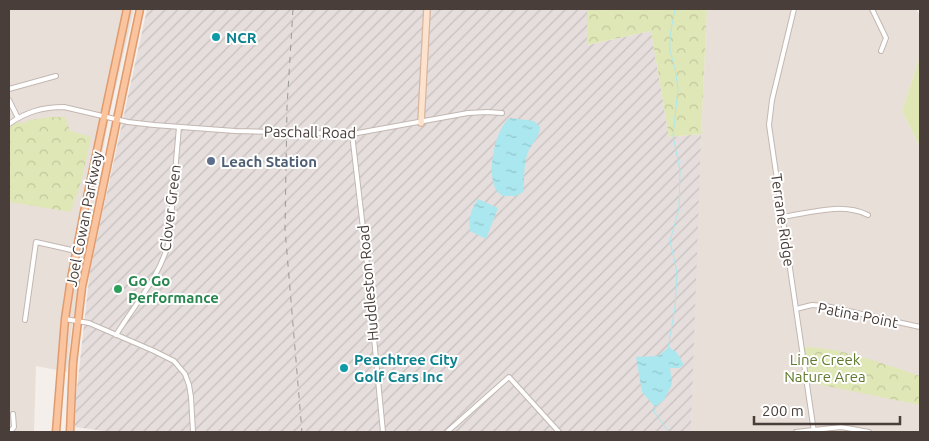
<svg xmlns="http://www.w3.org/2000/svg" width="929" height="441" font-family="Ubuntu,sans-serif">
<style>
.residential{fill:#e9dfd9}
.industrial{fill:url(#industrial-furrows)}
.green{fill:#e0e7b6}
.forest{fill:url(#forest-crowns)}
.water{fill:url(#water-ripples)}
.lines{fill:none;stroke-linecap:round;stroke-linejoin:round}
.stream{stroke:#aae7ee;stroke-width:1}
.street-casing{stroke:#c3b7b1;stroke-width:6}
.secondary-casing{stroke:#d6b69f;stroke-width:8}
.primary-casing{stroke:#e09b6e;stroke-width:9}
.street{stroke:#fff;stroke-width:4}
.secondary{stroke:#fde3cd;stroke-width:5.5}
.primary{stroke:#fac49e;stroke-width:6}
.rail{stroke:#999;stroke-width:1;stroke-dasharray:6 6;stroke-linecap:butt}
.culture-dot{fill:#0f9aa8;stroke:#fff;stroke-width:2}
.service-dot{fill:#5c6f8a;stroke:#fff;stroke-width:2}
.leisure-dot{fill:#2e9e5b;stroke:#fff;stroke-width:2}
.labels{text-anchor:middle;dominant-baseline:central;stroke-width:4;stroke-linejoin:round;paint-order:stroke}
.culture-label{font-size:15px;font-weight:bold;fill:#0d838f;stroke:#fff;text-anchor:start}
.street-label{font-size:15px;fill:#493e39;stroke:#fff}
.service-label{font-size:15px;font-weight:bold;fill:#4e5e75;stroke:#fff;text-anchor:start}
.leisure-label{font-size:15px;font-weight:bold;fill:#27864d;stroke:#fff;text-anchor:start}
.park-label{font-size:15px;fill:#617a2d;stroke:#fff}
</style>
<defs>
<pattern id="industrial-furrows" width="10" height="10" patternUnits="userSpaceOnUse" patternTransform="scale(1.25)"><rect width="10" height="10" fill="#e5dedc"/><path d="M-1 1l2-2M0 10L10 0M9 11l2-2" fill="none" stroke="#c6c0be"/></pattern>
<pattern id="forest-crowns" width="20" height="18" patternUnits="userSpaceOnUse" patternTransform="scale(1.25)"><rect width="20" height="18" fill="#e0e7b6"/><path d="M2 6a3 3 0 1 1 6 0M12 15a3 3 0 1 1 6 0" fill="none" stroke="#c2c79d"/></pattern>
<pattern id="water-ripples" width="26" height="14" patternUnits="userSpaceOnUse" patternTransform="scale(1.25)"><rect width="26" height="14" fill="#aae7ee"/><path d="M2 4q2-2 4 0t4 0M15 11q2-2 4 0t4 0" fill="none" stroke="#94c7cd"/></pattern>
</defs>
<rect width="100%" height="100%" fill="#f5efeb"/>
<g class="residential">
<polygon points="9,9 134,9 109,116 72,327 67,372 36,366 34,432 9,432"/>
<polygon points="707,9 916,9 920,16 920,56 902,111 920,147 920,432 691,432 697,214"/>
</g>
<polygon class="industrial" points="147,9 587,9 588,45 651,31 669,137 701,134 691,432 112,432 75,427 76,398 90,270"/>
<polygon class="green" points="920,56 920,147 902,111"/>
<g class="forest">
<polygon points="587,9 707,9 701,134 669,137 651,31 587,45"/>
<polygon points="51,117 65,117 70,131 91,137 82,179 71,212 9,202 9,128 18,122 21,124 30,120"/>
<path d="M802 347C840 347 884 364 920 376V405L807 382Z"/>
</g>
<g class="water">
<path d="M510 118 534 121 540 127C539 139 532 142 528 152 523 165 525 179 523 192L516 196H503C500 194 496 191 495 188 487 172 495 128 510 118Z"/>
<path d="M478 199 498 208 486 239 470 231C468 218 471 210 478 199Z"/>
<polygon points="669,347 677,353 684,365 679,368 670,368 672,384 664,400 655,407 642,392 636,357 658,356"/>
</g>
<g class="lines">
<g class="stream">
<polyline points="668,348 675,308 677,272 670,241 679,209 680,170 673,136 678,89 675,68 670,51 670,36 675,9"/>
<polyline points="656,406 654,412 669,432"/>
</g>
<defs>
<g id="street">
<polyline points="794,9 772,100 769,125 814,432"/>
<polyline points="872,9 886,38 881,51"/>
<polyline points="9,89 56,76"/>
<polyline points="9,100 18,118"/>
<path d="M9 124C26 112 42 107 64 107L128 122 154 125 235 131 352 134 468 113 487 112 502 113"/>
<polyline points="352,134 366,254 383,432"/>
<path d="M782 217C810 213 841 202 868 215"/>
<polyline points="796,309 812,305 826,306 920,327"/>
<polyline points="65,319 89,323 154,351 174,361 185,374 189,385 191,397 193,432"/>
<polyline points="25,320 36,242 76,251"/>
<path d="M116 335C135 304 160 277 169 241L179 127"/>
<polyline points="10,432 14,427 13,414"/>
<polyline points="447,432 509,377 559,432"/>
<polyline points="796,432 841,427 869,432"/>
</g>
<polyline id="secondary" points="421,123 427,9"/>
<g id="primary">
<polyline points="56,432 65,319 71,279 85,207 127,9"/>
<polyline points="70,432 73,363 82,287 140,9"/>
</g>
</defs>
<use href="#street" class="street-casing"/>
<use href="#secondary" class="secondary-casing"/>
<use href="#primary" class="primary-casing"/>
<use href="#street" class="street"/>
<use href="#secondary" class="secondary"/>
<use href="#primary" class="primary"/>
<polyline class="rail" points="293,9 287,107 285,229 302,432"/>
</g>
<g class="culture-dot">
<circle cx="216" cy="37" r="5"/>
<circle cx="344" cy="368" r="5"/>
</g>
<circle class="service-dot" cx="211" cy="161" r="5"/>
<circle class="leisure-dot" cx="118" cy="289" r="5"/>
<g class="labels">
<g class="culture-label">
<text x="226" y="37">NCR</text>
<text x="354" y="359">Peachtree City<tspan x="354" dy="17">Golf Cars Inc</tspan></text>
</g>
<g class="street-label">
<text transform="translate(310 132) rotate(1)">Paschall Road</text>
<text transform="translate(170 208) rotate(-83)">Clover Green</text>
<text transform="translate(84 219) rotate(-79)">Joel Cowan Parkway</text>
<text transform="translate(783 220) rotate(82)">Terrane Ridge</text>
<text transform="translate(368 283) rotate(-95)">Huddleston Road</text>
<text transform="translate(858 315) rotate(11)">Patina Point</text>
</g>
<g class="service-label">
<text x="221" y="161">Leach Station</text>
</g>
<g class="leisure-label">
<text x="128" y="280">Go Go<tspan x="128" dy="17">Performance</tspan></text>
</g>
<g class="park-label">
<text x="825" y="359">Line Creek<tspan x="825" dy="17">Nature Area</tspan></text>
</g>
</g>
<rect width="929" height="441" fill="none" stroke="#493e39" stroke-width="20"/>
<path d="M754 416v8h146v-8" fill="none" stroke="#493e39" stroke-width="2.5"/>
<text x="762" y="416" font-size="15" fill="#493e39" stroke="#ffffff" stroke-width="4" paint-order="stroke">200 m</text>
</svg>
